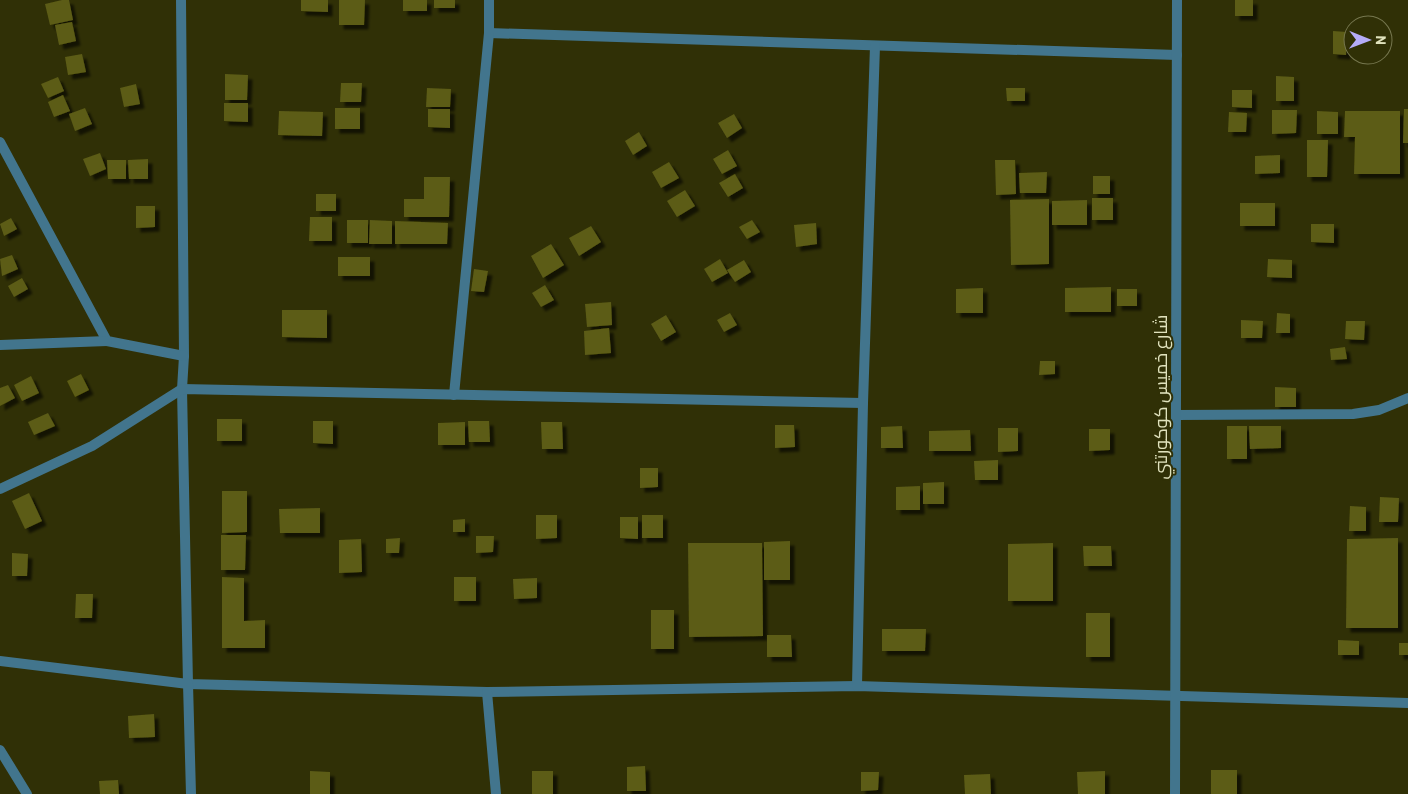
<svg xmlns="http://www.w3.org/2000/svg" width="1408" height="794" font-family="Barlow,Cairo,sans-serif">
<style>
.building{fill:#5b5b16;filter:url(#shadow)}
.lines{fill:none;stroke-linecap:round;stroke-linejoin:round}
.minor{stroke:#42758d;stroke-width:10}
.labels{text-anchor:middle;dominant-baseline:central;stroke-width:4;stroke-linejoin:round;paint-order:stroke}
.street-label{font-size:18px;fill:#e0e2bd;stroke:#303006}
</style>
<defs>
<filter id="shadow"><feDropShadow dx="4.5" dy="4.5" stdDeviation="1" flood-color="#0009"/></filter>
</defs>
<rect width="100%" height="100%" fill="#303006"/>
<g class="building">
<polygon points="62,0 69,0 73,20 50,25 45,4"/>
<polygon points="301,0 328,0 328,12 301,11"/>
<polygon points="339,0 365,0 364,25 339,25"/>
<rect x="403" y="0" width="24" height="11"/>
<rect x="434" y="0" width="21" height="8"/>
<rect x="1235" y="0" width="18" height="16"/>
<polygon points="72,22 76,41 59,45 55,25"/>
<polygon points="1333,31 1347,32 1346,55 1333,54"/>
<polygon points="82,54 86,72 68,75 65,57"/>
<polygon points="225,74 248,75 247,100 225,100"/>
<polygon points="1276,76 1294,77 1294,101 1276,101"/>
<polygon points="58,77 64,91 48,98 41,84"/>
<polygon points="341,83 362,83 361,102 340,102"/>
<polygon points="136,84 140,104 124,107 120,88"/>
<polygon points="427,88 451,89 450,107 426,107"/>
<polygon points="1006,88 1025,88 1025,101 1007,101"/>
<polygon points="1232,90 1252,90 1252,108 1232,107"/>
<polygon points="63,95 70,111 54,117 48,102"/>
<polygon points="224,103 248,103 248,122 224,121"/>
<polygon points="85,108 92,124 75,131 69,114"/>
<rect x="335" y="108" width="25" height="21"/>
<polygon points="428,109 450,109 450,128 428,127"/>
<polygon points="1404,109 1408,109 1408,143 1403,143"/>
<polygon points="1272,110 1297,110 1296,133 1272,134"/>
<polygon points="279,111 323,112 322,136 278,135"/>
<polygon points="1317,111 1338,112 1338,134 1317,134"/>
<polygon points="1345,111 1400,111 1400,174 1354,174 1355,137 1344,137"/>
<polygon points="1229,112 1247,113 1246,132 1228,132"/>
<polygon points="734,114 742,128 727,138 718,123"/>
<polygon points="639,132 647,146 633,155 625,141"/>
<polygon points="1307,140 1328,140 1327,177 1307,177"/>
<polygon points="728,150 737,166 722,174 713,159"/>
<polygon points="100,153 106,169 90,176 83,159"/>
<polygon points="1280,155 1280,173 1255,174 1255,156"/>
<polygon points="148,159 148,179 129,179 128,160"/>
<polygon points="107,160 126,160 126,179 108,179"/>
<polygon points="995,160 1015,160 1016,194 996,195"/>
<polygon points="669,162 679,178 661,188 652,172"/>
<polygon points="1047,172 1046,193 1020,193 1019,173"/>
<polygon points="735,174 743,188 728,197 719,183"/>
<rect x="1093" y="176" width="17" height="18"/>
<polygon points="424,177 450,177 449,217 404,217 404,199 424,199"/>
<polygon points="685,190 695,206 677,217 667,201"/>
<rect x="316" y="194" width="20" height="17"/>
<rect x="1092" y="198" width="21" height="22"/>
<polygon points="1049,199 1049,264 1011,265 1010,200"/>
<polygon points="1087,200 1087,225 1052,225 1052,201"/>
<rect x="1240" y="203" width="35" height="23"/>
<polygon points="136,206 155,206 155,227 136,228"/>
<polygon points="310,217 332,217 332,241 309,241"/>
<polygon points="11,218 17,229 4,236 0,224"/>
<rect x="347" y="220" width="21" height="23"/>
<polygon points="370,220 392,221 392,244 369,244"/>
<polygon points="752,220 760,232 747,239 739,227"/>
<polygon points="395,221 448,223 447,244 395,244"/>
<polygon points="816,223 817,244 796,247 794,225"/>
<polygon points="1311,224 1334,224 1334,243 1311,242"/>
<polygon points="591,226 601,242 579,256 569,238"/>
<polygon points="551,244 564,265 543,278 531,256"/>
<polygon points="12,255 18,269 2,276 0,259"/>
<rect x="338" y="257" width="32" height="19"/>
<polygon points="720,259 728,273 712,282 704,269"/>
<polygon points="1268,259 1292,260 1292,278 1267,277"/>
<polygon points="744,260 751,272 735,282 727,270"/>
<polygon points="474,269 488,271 484,292 471,291"/>
<polygon points="22,278 28,289 14,297 8,286"/>
<polygon points="545,285 554,300 541,307 532,293"/>
<polygon points="1111,287 1111,312 1065,312 1065,288"/>
<polygon points="983,288 983,313 956,313 956,289"/>
<rect x="1117" y="289" width="20" height="17"/>
<polygon points="611,302 612,325 587,327 585,304"/>
<polygon points="282,310 327,310 327,338 282,337"/>
<polygon points="730,313 737,325 724,332 717,320"/>
<polygon points="1277,313 1290,314 1290,333 1276,333"/>
<polygon points="666,315 676,332 661,341 651,324"/>
<polygon points="1241,320 1263,321 1262,338 1241,338"/>
<polygon points="1346,321 1365,321 1364,340 1345,339"/>
<polygon points="609,328 611,353 585,355 584,331"/>
<polygon points="1345,347 1347,359 1331,360 1330,349"/>
<polygon points="1040,361 1055,361 1055,374 1039,375"/>
<polygon points="81,374 89,390 75,397 67,381"/>
<polygon points="31,376 39,393 22,401 14,385"/>
<polygon points="8,385 15,398 0,406 0,388"/>
<polygon points="1275,387 1296,388 1296,407 1275,407"/>
<polygon points="48,413 55,426 34,435 28,422"/>
<rect x="217" y="419" width="25" height="22"/>
<polygon points="313,421 333,421 333,444 313,443"/>
<polygon points="468,421 489,421 490,442 469,442"/>
<polygon points="465,422 465,445 438,445 438,423"/>
<polygon points="541,422 562,422 563,449 542,449"/>
<polygon points="775,425 794,425 795,447 775,448"/>
<polygon points="902,426 903,448 881,448 881,427"/>
<rect x="1227" y="426" width="20" height="33"/>
<polygon points="1249,426 1281,426 1281,448 1250,449"/>
<polygon points="998,428 1018,428 1018,451 998,452"/>
<polygon points="1089,429 1110,429 1110,450 1089,451"/>
<polygon points="970,430 971,451 929,451 929,431"/>
<polygon points="998,460 998,480 975,480 974,461"/>
<polygon points="640,468 658,468 658,487 640,488"/>
<polygon points="944,482 944,504 923,504 923,483"/>
<polygon points="920,486 920,510 896,510 896,487"/>
<polygon points="222,491 247,491 247,532 222,533"/>
<polygon points="29,493 42,521 25,529 12,501"/>
<polygon points="1380,497 1399,498 1398,522 1379,522"/>
<polygon points="1350,506 1366,507 1366,531 1349,531"/>
<polygon points="320,508 320,533 280,533 279,509"/>
<polygon points="536,515 557,515 557,538 536,539"/>
<rect x="642" y="515" width="21" height="23"/>
<polygon points="620,517 638,517 638,539 620,538"/>
<polygon points="465,519 465,532 453,532 453,520"/>
<polygon points="221,535 246,535 245,570 221,570"/>
<polygon points="476,536 494,536 493,552 476,553"/>
<polygon points="400,538 399,553 386,553 386,539"/>
<polygon points="1398,538 1398,628 1346,628 1347,539"/>
<polygon points="361,539 362,572 339,573 339,540"/>
<polygon points="790,541 790,580 764,580 764,542"/>
<polygon points="688,543 762,543 763,636 689,637"/>
<polygon points="1053,543 1053,601 1008,601 1008,544"/>
<polygon points="1083,546 1111,546 1112,566 1084,566"/>
<polygon points="12,553 28,554 27,576 12,576"/>
<polygon points="222,577 244,578 244,621 265,620 265,648 222,648"/>
<rect x="454" y="577" width="22" height="24"/>
<polygon points="537,578 537,598 514,599 513,579"/>
<polygon points="76,594 93,594 92,618 75,618"/>
<rect x="651" y="610" width="23" height="39"/>
<rect x="1086" y="613" width="24" height="44"/>
<polygon points="882,629 926,629 925,651 882,651"/>
<polygon points="767,635 791,635 792,657 767,657"/>
<polygon points="1338,640 1359,641 1359,655 1338,655"/>
<rect x="1399" y="643" width="9" height="12"/>
<polygon points="154,714 155,737 129,738 128,716"/>
<polygon points="645,766 646,791 627,791 627,767"/>
<rect x="1211" y="770" width="26" height="24"/>
<polygon points="310,771 330,772 330,794 310,794"/>
<rect x="532" y="771" width="21" height="23"/>
<polygon points="1105,771 1105,794 1078,794 1077,772"/>
<polygon points="861,772 879,772 878,790 861,791"/>
<polygon points="990,774 991,794 965,794 964,775"/>
<polygon points="118,780 119,794 100,794 99,781"/>
</g>
<g class="lines">
<g class="minor">
<polyline points="181,0 184,356 182,389 188,684 487,692 857,686 1408,703"/>
<polyline points="489,33 1177,55"/>
<polyline points="0,142 107,341 184,356"/>
<polyline points="0,345 107,341"/>
<polyline points="454,395 489,33 489,0"/>
<polyline points="1176,415 1353,414 1379,410 1408,398"/>
<polyline points="0,489 92,446 182,389 863,403"/>
<polyline points="0,661 188,684 191,794"/>
<polyline points="857,686 863,403 875,46"/>
<polyline points="487,692 496,794"/>
<polyline points="0,750 27,794"/>
<polyline points="1175,794 1177,0"/>
</g>
</g>
<g class="labels">
<g class="street-label">
<text transform="translate(1160 397) rotate(-90)">شارع خميس كوكورتني</text>
</g>
</g>
<g transform="translate(1368 40) rotate(91)"><circle r="24" fill="#303006" stroke="#76774f"/>
<path d="M0-4L9 19L0 12L-9 19Z" fill="#b5acf8"/>
<text y="-8" font-size="14" font-weight="bold" text-anchor="middle" fill="#e0e2bd">N</text>
</g>
</svg>
